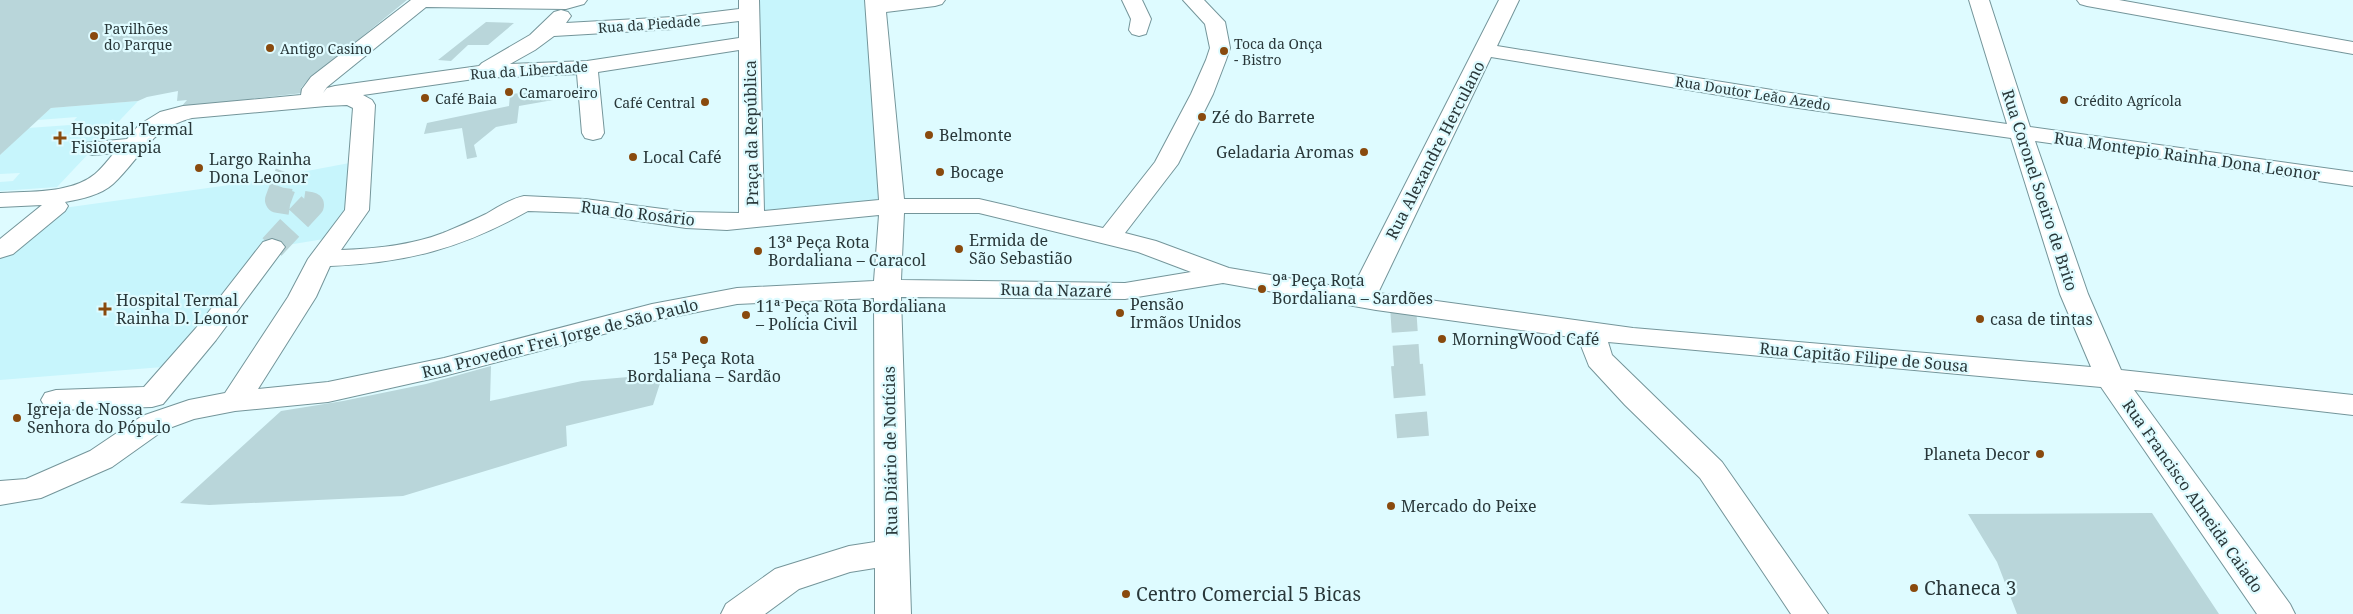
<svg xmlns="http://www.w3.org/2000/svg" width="2353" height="614" font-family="'Noto Serif',serif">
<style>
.built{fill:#c7f5fc}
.green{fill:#b9d6da}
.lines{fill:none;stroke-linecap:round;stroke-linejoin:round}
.street-tunnel-far1{stroke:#bad4d7;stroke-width:26;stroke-dasharray:26 13;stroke-linecap:butt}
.street-tunnel{stroke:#bad4d7;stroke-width:32;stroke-dasharray:32 16;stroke-linecap:butt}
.street-casing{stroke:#74959a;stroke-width:2}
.street{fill:#fff;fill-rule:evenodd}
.poi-dot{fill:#894a0e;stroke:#defbff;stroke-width:2}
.labels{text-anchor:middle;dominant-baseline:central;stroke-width:4.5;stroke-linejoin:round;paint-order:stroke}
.far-street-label{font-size:14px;fill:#293739;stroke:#defbff}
.far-poi-label{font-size:14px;fill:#293739;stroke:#defbff;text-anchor:start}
.poi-label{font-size:16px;fill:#293739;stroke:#defbff;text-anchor:start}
.street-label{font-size:16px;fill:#293739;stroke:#defbff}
.near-poi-label{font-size:19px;fill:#293739;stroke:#defbff;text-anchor:start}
</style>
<rect width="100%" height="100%" fill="#defbff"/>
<g class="built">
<polygon points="755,0 869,0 884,201 760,213"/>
<polygon points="138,101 57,187 0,191 0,182 13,181 20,173 0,174 0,155 28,128 70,125 77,117 38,120 51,108"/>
<polygon points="360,161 358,193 324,239 257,250 163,367 0,380 0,251 56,209 244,183"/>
</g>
<g class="green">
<polygon points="0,0 407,0 306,82 301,88 303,93 181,107 187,100 177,101 178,91 147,97 138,101 51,108 0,155"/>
<polygon points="486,22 514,23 488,45 468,45 451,61 438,60"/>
<polygon points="557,90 553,100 519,106 517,123 496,127 474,145 477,157 467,159 462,128 424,134 427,123 509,106 510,94"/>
<polygon points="491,366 490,401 582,381 663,374 653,405 566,426 567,446 403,496 209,505 180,503 281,411 343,401 426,384"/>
<polygon points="2152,513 2219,614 2017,614 1997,562 1968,514"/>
</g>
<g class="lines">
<g class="street-tunnel-far1">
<polyline points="272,247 311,205 278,200 288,173"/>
<polyline points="1403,306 1407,366"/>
</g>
<polyline class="street-tunnel" points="1407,365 1413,437"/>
<defs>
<g id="street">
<path d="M411 0H587L584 4 566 9 426 7 327 87 323 93 327 88 335 86 479 66 482 63 530 35 554 12 561 10 568 12 571 16 566 23 673 17 739 9V0H759L764 211 879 200 865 0H945L942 4 935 6 886 12 904 199H979L1103 228 1155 162 1191 94 1206 60 1210 48 1205 24 1183 0H1204L1225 22 1230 48 1226 60 1213 94 1178 164 1125 233 1156 241 1229 268 1352 289 1499 0H1519L1497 46 1784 92 2007 124 1969 0H1989L2030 127 2353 172V186L2035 141 2088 294 2121 370 2353 395V415L2134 390 2290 604 2295 614H2257L2101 387 1608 342 1612 355 1722 462 1828 614H1791L1700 478 1625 405 1589 366 1578 338 1376 310 1223 283 1125 299 901 297 911 614H875V568L850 572 799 589 765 614H721L726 604 775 569 849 546 875 542 874 298 737 304 653 321 444 376 328 402 235 411 194 419 164 430 112 467 41 498 0 505V481L26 479 90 451 142 416 189 400 225 393 288 297 308 259 345 210 353 108 347 105 326 106 192 118C149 129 142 157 113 184 101 195 81 199 65 202L68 206 65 211 13 254 0 258V239L42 205 0 207V193C29 191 71 194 95 174 102 168 108 160 114 153L93 155 85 153 81 148 85 143 127 139 139 125 160 112 183 106 301 95 302 89 311 77ZM739 21V38L587 61 510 64 535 50 554 36 673 29ZM739 50V213L686 212 585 199 524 196C510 199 498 207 486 214 472 221 457 227 443 233 412 245 374 249 341 250L369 210 375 105 372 100 363 95 481 78 577 74 582 133 585 138 593 140 601 138 604 133 598 72ZM1491 57 1784 106 2011 138 2060 294 2091 367 1633 328 1378 293ZM528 211 585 213 686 228 727 230 879 215 874 281 737 288 652 304 444 358 328 382 258 389 316 297 330 266C407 263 462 248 528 211ZM904 213H979L1138 252 1191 272 1125 283 901 280Z"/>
<polygon points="1122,0 1142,0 1151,19 1146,34 1139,36 1132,34 1129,30 1131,19"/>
<polygon points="2077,0 2119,0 2353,42 2353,54 2087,6 2080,4"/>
<polygon points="272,239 281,242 285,247 216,340 163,404 152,407 56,410 45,407 41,400 45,393 56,390 144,387 196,328 263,242"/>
</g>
</defs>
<use href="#street" class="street-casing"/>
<use href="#street" class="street"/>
</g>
<g class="poi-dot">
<circle cx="94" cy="36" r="5"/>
<circle cx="270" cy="48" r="5"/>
<circle cx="1224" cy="51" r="5"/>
<circle cx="509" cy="92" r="5"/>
<circle cx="425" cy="98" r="5"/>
<circle cx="2064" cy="100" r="5"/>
<circle cx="705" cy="102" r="5"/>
<circle cx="1202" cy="117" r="5"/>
<circle cx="929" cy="135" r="5"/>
<path d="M57.5 130.5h5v5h5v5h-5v5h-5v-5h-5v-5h5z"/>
<circle cx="1364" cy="152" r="5"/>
<circle cx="633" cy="157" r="5"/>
<circle cx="199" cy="168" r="5"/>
<circle cx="940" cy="172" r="5"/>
<circle cx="959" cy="249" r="5"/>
<circle cx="758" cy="251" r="5"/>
<circle cx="1262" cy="289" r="5"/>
<path d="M102.5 301.5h5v5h5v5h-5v5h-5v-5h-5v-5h5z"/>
<circle cx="1120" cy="313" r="5"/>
<circle cx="746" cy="315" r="5"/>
<circle cx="1980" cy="319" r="5"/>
<circle cx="1442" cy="339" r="5"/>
<circle cx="704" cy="340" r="5"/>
<circle cx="17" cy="418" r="5"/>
<circle cx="2040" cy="454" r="5"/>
<circle cx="1391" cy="506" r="5"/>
<circle cx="1914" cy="588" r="5"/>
<circle cx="1126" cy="594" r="5"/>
</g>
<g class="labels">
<g class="far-street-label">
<text transform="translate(649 24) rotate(-4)">Rua da Piedade</text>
<text transform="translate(529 70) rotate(-4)">Rua da Liberdade</text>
<text transform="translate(1753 93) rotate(9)">Rua Doutor Leão Azedo</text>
</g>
<g class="far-poi-label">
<text x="104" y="28">Pavilhões<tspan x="104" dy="16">do Parque</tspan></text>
<text x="1234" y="43">Toca da Onça<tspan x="1234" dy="16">- Bistro</tspan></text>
<text x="280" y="48">Antigo Casino</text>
<text x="519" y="92">Camaroeiro</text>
<text x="435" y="98">Café Baia</text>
<text x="2074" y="100">Crédito Agrícola</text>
<text x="695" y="102" text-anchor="end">Café Central</text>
</g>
<g class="poi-label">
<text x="1212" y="117">Zé do Barrete</text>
<text x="71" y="129">Hospital Termal<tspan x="71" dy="18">Fisioterapia</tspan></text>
<text x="939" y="135">Belmonte</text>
<text x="1354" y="152" text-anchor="end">Geladaria Aromas</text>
<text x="643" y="157">Local Café</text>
<text x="209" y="159">Largo Rainha<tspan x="209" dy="18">Dona Leonor</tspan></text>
<text x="950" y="172">Bocage</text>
<text x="969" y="240">Ermida de<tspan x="969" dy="18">São Sebastião</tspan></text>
<text x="768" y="242">13ª Peça Rota<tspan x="768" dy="18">Bordaliana – Caracol</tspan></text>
<text x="1272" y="280">9ª Peça Rota<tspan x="1272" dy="18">Bordaliana – Sardões</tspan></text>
<text x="116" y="300">Hospital Termal<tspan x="116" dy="18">Rainha D. Leonor</tspan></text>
<text x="1130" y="304">Pensão<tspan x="1130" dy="18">Irmãos Unidos</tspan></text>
<text x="756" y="306">11ª Peça Rota Bordaliana<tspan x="756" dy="18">– Polícia Civil</tspan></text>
<text x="1990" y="319">casa de tintas</text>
<text x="1452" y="339">MorningWood Café</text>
<text x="704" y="358" text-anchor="middle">15ª Peça Rota<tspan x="704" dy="18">Bordaliana – Sardão</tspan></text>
<text x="27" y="409">Igreja de Nossa<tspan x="27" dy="18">Senhora do Pópulo</tspan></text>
<text x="2030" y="454" text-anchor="end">Planeta Decor</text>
<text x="1401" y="506">Mercado do Peixe</text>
</g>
<g class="street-label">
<text transform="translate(751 133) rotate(-91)">Praça da República</text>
<text transform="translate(1435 150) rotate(-63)">Rua Alexandre Herculano</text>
<text transform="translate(2187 156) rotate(8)">Rua Montepio Rainha Dona Leonor</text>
<text transform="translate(2040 190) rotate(72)">Rua Coronel Soeiro de Brito</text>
<text transform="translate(638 213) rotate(7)">Rua do Rosário</text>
<text transform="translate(1056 290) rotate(1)">Rua da Nazaré</text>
<text transform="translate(560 338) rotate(-14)">Rua Provedor Frei Jorge de São Paulo</text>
<text transform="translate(1864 357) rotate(5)">Rua Capitão Filipe de Sousa</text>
<text transform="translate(890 451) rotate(-91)">Rua Diário de Notícias</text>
<text transform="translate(2193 496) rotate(55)">Rua Francisco Almeida Caiado</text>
</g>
<g class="near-poi-label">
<text x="1924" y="588">Chaneca 3</text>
<text x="1136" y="594">Centro Comercial 5 Bicas</text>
</g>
</g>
</svg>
